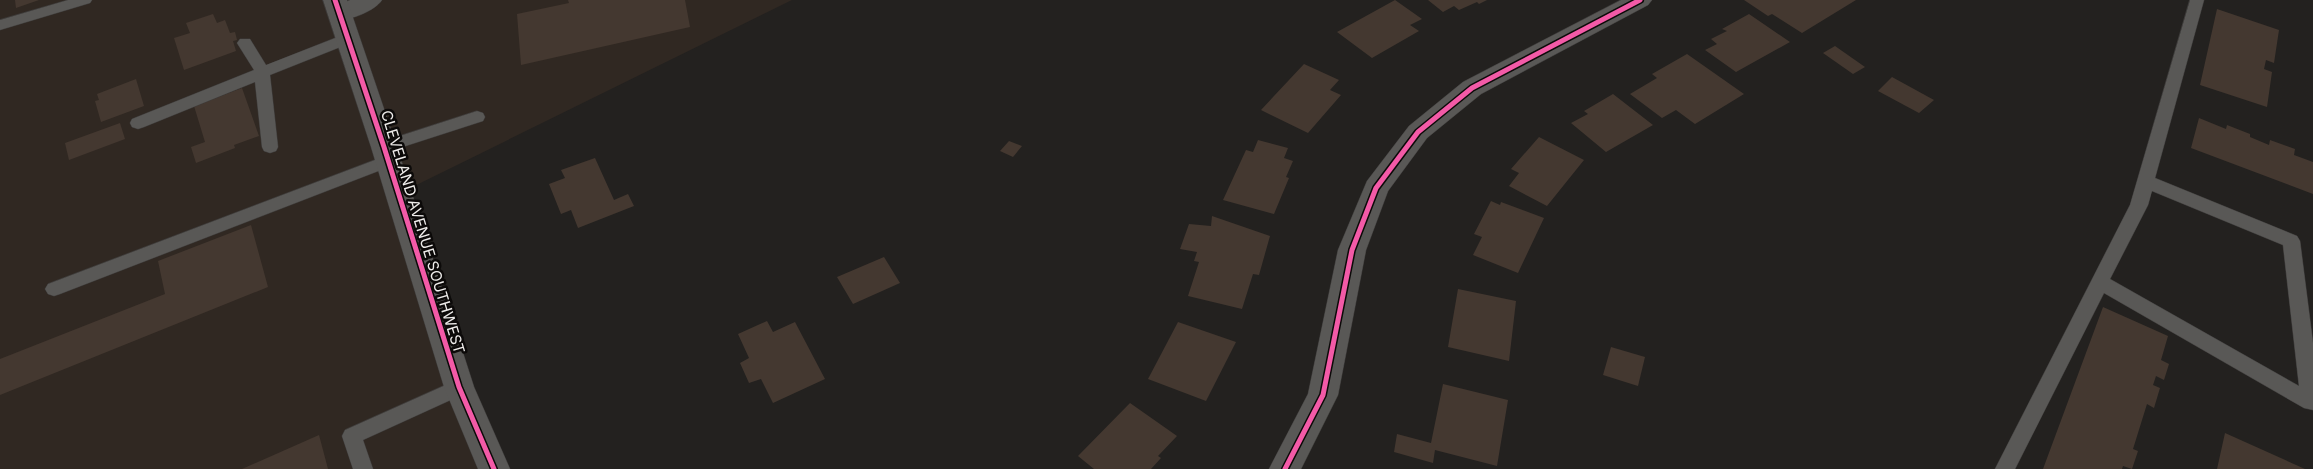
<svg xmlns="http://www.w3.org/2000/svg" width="2313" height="469" font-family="Inter,sans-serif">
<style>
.built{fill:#302822}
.building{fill:#443830}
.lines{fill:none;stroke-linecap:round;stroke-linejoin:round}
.lane-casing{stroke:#3d3b3a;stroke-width:1}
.street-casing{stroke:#3d3b3a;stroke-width:1}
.secondary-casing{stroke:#3d3b3a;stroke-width:1}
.lane{fill:#595856;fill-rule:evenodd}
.street{fill:#595856;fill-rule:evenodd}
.secondary{fill:#595856;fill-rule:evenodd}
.cycleway-casing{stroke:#0c0a09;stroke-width:8}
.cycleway{stroke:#f35aa7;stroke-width:5}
.labels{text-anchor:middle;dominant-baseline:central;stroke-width:5;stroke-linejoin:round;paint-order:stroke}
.street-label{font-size:15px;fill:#efedeb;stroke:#0c0a09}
</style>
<rect width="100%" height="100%" fill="#23211f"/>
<polygon class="built" points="0,0 792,0 392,197 486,469 0,469"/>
<g class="building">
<polygon points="15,0 39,0 16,8"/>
<polygon points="568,0 685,0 690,27 521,65 517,14 569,3"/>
<polygon points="1395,0 1422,19 1410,25 1419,31 1372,58 1337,32"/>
<polygon points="1428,0 1487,0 1479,4 1477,2 1459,10 1454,6 1443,12"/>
<polygon points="1744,0 1856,0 1802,33 1772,14 1768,16"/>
<polygon points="2217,9 2279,30 2274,63 2266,60 2264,69 2272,72 2267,107 2200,85"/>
<polygon points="213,14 217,23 225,20 230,33 235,32 237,40 233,41 236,51 184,70 174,38 190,33 186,23"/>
<polygon points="1749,14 1790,42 1736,72 1705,50 1717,44 1711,39 1727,31 1722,29"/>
<polygon points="1835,46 1865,67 1853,74 1823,53"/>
<polygon points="1687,54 1744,94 1695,124 1676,110 1662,118 1630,94 1657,78 1652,74"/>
<polygon points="1304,64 1339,80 1330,90 1341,95 1308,133 1261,110"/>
<polygon points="1892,77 1934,100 1919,113 1878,91"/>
<polygon points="136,79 144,106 101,122 95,101 99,100 97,94"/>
<polygon points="242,88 259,136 234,145 235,148 196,163 191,147 205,142 194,106"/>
<polygon points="1613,94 1653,125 1606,152 1571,123 1588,114 1584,111"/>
<polygon points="2199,118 2226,129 2227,125 2250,134 2250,137 2269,145 2270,140 2295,149 2294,155 2313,162 2313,194 2191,148"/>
<polygon points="120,123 125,139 69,160 65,143"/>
<polygon points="1539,137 1584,160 1547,206 1509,186 1519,173 1511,169"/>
<polygon points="1258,140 1288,148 1284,158 1293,161 1286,177 1289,178 1274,214 1223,200 1246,150 1253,152"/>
<polygon points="1009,141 1022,146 1013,157 1000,151"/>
<polygon points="595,158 614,200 628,194 634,206 578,228 571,210 561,214 549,184 565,178 561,170"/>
<polygon points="1491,201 1500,205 1501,202 1544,218 1518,273 1473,255 1482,237 1474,234"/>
<polygon points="1212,216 1270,236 1259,275 1253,274 1242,309 1188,296 1199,262 1194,261 1197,252 1180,249 1189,224 1211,226"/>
<polygon points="251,225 268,287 0,395 0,359 165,294 158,261"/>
<polygon points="884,257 900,283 853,304 837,277"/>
<polygon points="1458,289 1516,301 1509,361 1448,347"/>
<polygon points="2103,307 2168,336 2161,360 2169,364 2164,380 2156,376 2153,385 2160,388 2154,408 2147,404 2133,449 2138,451 2132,469 2123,466 2122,469 2043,469"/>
<polygon points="767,321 773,332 795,322 825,379 773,403 761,379 749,383 740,363 749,358 738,334"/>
<polygon points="1178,322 1236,342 1206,401 1148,379"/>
<polygon points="1611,347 1645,357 1638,386 1603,375"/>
<polygon points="1443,384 1508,400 1497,466 1435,450 1433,463 1394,452 1397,434 1431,443"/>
<polygon points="1130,403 1177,436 1158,456 1161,458 1151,469 1094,469 1078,456"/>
<polygon points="2225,433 2305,469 2217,469"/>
<polygon points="319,435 328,469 242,469"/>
</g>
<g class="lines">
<defs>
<g id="lane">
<polygon points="68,0 92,0 90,3 0,30 0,20"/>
<path d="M2190 0H2204L2155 178 2297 236 2300 241 2313 343V410L2304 408 2104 293 2015 469H1995L2130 205ZM2152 191 2283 245 2299 386 2110 279 2148 205Z"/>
<polygon points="348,33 353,34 356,38 353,42 270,75 278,147 276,151 270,153 264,151 262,147 255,82 144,127 138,129 132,127 130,123 132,119 254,70 237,43 240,39 250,39 266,65"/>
<polygon points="477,111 483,113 485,117 483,121 384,153 378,151 376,147 378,143"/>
<polygon points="388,155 394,157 396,161 394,165 60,294 54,296 48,294 45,289 48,284"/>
<polygon points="459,379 466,381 469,387 466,393 363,440 373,469 353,469 342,436 345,430"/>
</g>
<g id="street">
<path d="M350 0H382C374 12 345 23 332 19L328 14 332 9Z"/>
<polygon points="1621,0 1652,0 1648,5 1481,94 1427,138 1388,191 1366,250 1338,395 1301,469 1269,469 1308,394 1338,250 1367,181 1409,126 1463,82"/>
</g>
<polygon id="secondary" points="323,0 347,0 397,147 474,387 510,469 478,469 444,387 371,147"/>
</defs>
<use href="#lane" class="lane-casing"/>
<use href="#street" class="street-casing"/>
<use href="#secondary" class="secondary-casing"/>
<use href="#lane" class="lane"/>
<use href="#street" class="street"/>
<use href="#secondary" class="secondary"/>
<defs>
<g id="cycleway">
<polyline points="335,0 384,147 459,387 494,469"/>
<polyline points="1285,469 1323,395 1352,250 1376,188 1418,132 1472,88 1640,0"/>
</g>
</defs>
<use href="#cycleway" class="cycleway-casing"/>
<use href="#cycleway" class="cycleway"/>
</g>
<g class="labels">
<g class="street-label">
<text transform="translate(423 232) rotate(73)">CLEVELAND AVENUE SOUTHWEST</text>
</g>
</g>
</svg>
